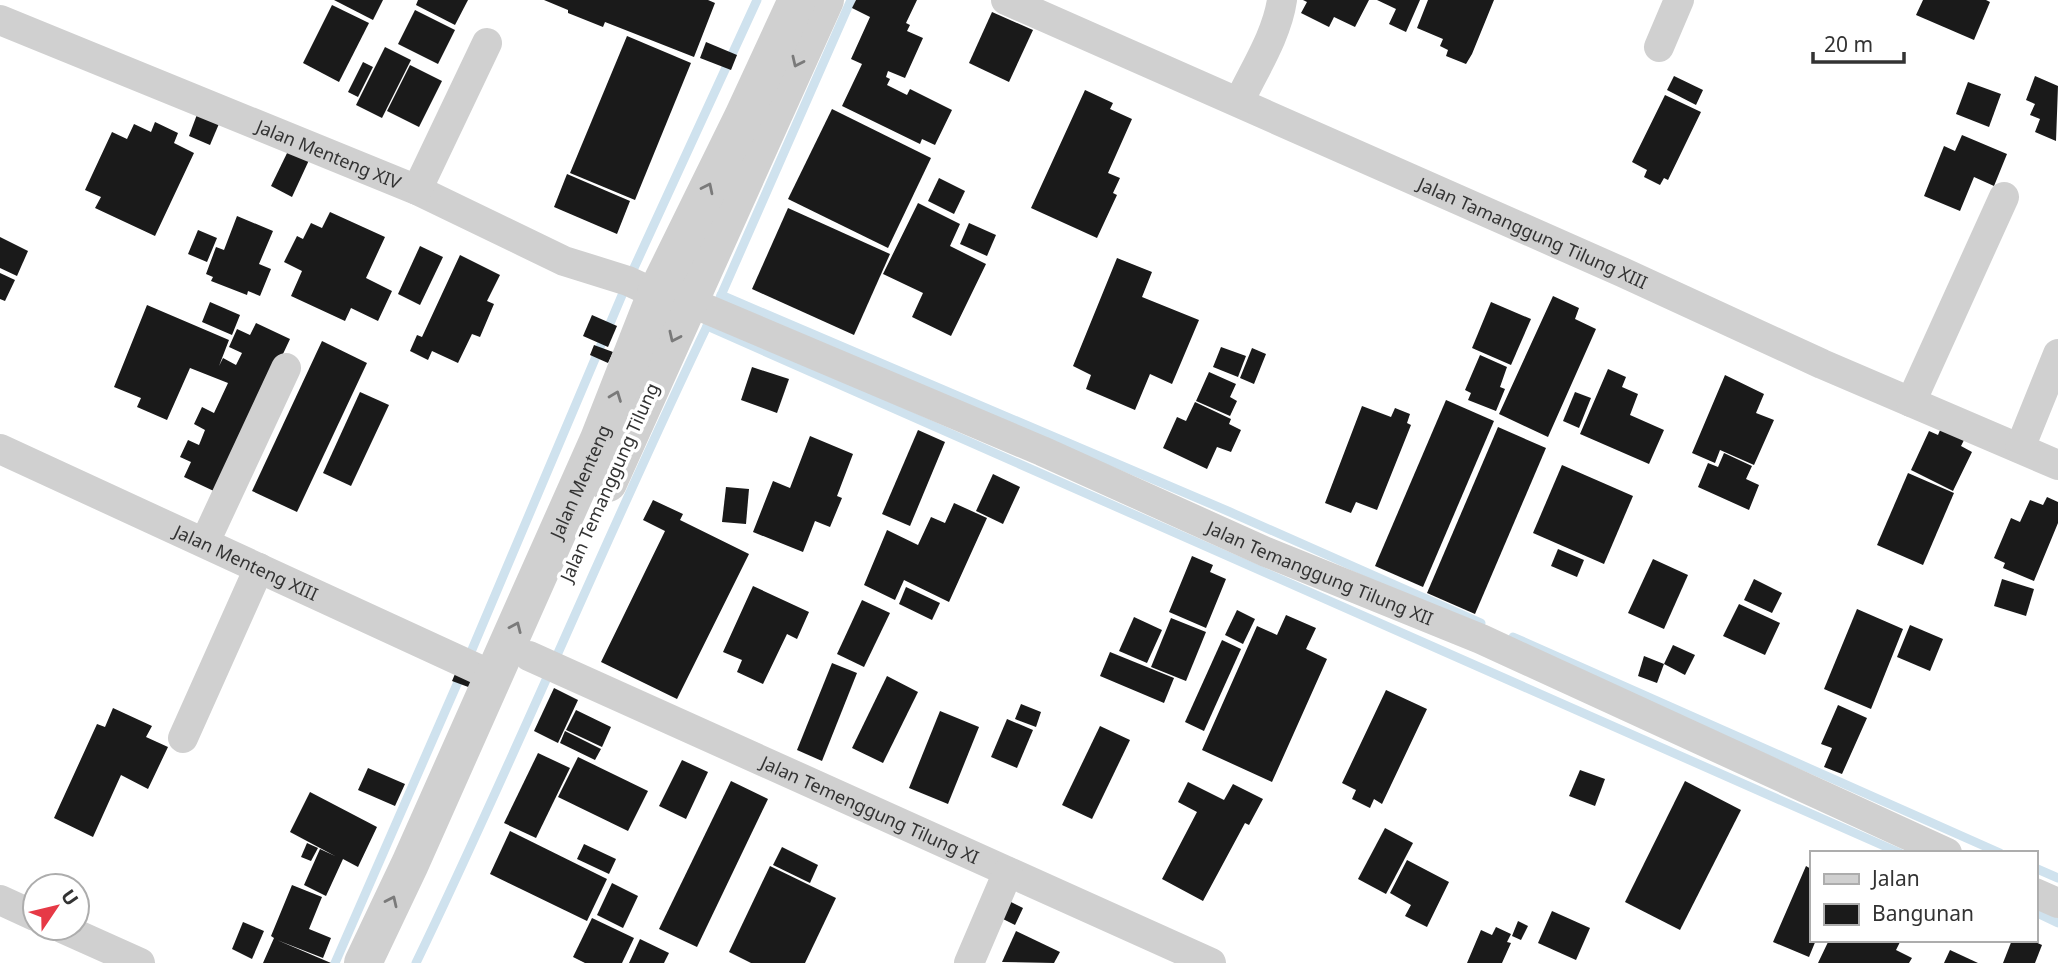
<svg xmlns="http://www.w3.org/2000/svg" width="2058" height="963" font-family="'Noto Sans',sans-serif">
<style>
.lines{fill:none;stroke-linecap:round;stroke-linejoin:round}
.stream{stroke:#cfe2ee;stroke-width:9}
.building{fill:#1a1a1a}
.minor{stroke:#d0d0d0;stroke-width:30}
.tertiary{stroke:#d0d0d0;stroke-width:38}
.oneway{stroke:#7a7a7a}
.labels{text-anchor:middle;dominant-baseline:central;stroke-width:7;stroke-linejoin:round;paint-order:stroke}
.street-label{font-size:18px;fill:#333;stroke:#fff}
</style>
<rect width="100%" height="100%" fill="#fff"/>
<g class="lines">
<g class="stream">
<polyline points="721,295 1230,512 1481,623"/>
<polyline points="719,300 851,0"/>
<polyline points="707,326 1900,853"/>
<polyline points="1513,637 2000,853"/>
<polyline points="468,659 628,281 757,0"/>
<polyline points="2035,868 2058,878"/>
<polyline points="2035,912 2058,923"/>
<polyline points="335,963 461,675"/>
<path d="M416 963C518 752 607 534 709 322"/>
</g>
</g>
<g class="building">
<polygon points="334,0 383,0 373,20"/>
<polygon points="418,0 468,0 455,25 416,5"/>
<polygon points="544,0 708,0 715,3 694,57 605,22 603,27 568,13 568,10"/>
<polygon points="856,0 917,0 906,23 910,25 907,31 923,38 905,78 888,71 886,77 890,79 887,85 907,95 910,89 952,110 935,145 922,139 920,144 842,106 862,64 851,59 870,17 852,8"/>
<polygon points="1303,0 1369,0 1355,27 1334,17 1329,27 1301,13 1307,2"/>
<polygon points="1377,0 1420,0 1406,32 1389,24 1396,9"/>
<polygon points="1428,0 1494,0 1472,54 1466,64 1446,56 1448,50 1440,46 1443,39 1417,28"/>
<polygon points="1923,0 1986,0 1990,2 1974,40 1916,15"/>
<polygon points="332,5 369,23 339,82 303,63"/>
<polygon points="415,10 455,30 438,64 398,44"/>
<polygon points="992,12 1033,30 1009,82 969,63"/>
<polygon points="627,36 691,63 635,200 570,173"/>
<polygon points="706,42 737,55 731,70 700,58"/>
<polygon points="385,47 411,60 382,118 356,105"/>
<polygon points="363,62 373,67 358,97 348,92"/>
<polygon points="410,65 442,81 419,127 387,111"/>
<polygon points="1674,76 1703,90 1696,105 1667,90"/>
<polygon points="2035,76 2058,86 2056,141 2035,132 2040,119 2030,115 2035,104 2026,100"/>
<polygon points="1968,82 2001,94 1989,127 1956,114"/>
<polygon points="1085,90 1113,103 1110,109 1132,119 1108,173 1120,178 1113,193 1117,195 1097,238 1031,208"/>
<polygon points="1665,95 1701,112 1668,180 1664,178 1660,185 1644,177 1647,170 1632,162"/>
<polygon points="199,109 221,119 210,145 189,136"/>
<polygon points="832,109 931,158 888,248 788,199"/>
<polygon points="155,122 178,133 174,143 194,153 155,236 95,208 101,197 85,190 112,132 127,139 134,124 151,132"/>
<polygon points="1962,135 2007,154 1994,186 1974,177 1960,211 1924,196 1944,146 1955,151"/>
<polygon points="289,149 310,158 292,197 271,186"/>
<polygon points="567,174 630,201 617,234 554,207"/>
<polygon points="939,178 965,191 954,214 928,201"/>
<polygon points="918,203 960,224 950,246 986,264 951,336 912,317 923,293 883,274"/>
<polygon points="788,208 890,254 854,335 752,289"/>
<polygon points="330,212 385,237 366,278 392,291 378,321 351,308 345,321 291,296 302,271 284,262 297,236 303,239 311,223 322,228"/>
<polygon points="237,216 273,231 259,264 271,269 260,296 248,291 247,295 211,281 213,277 206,274 216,247 224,250"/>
<polygon points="969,223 996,235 987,256 960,244"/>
<polygon points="198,230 217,238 207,262 188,254"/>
<polygon points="0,237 28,251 17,276 0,268"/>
<polygon points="420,246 443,257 420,305 398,294"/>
<polygon points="460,255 500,275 487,301 494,304 480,337 472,334 458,363 432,351 428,360 410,351 417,335 422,337"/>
<polygon points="1117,258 1152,272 1142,297 1199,320 1172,384 1150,374 1135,410 1086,389 1091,375 1073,366"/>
<polygon points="0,273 15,280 5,301 0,299"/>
<polygon points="1553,296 1579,308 1575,319 1596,329 1548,437 1499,414"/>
<polygon points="210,302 240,315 232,335 202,322"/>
<polygon points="1491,302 1531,319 1511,365 1472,348"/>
<polygon points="147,305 229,340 219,366 223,358 236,365 242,353 229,347 237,329 250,335 256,323 290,339 218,493 184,477 191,462 180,457 188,440 199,445 205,430 194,424 202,407 214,413 228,383 190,368 167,420 137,407 141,398 114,387"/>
<polygon points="592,315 617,326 608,347 583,336"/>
<polygon points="322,341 367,363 297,512 252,491"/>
<polygon points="594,345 613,352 608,363 590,355"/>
<polygon points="1221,347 1246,356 1238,377 1213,367"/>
<polygon points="1252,348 1266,354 1254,384 1240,378"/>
<polygon points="1480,355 1507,367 1500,387 1505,389 1496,411 1468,400 1471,393 1465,390"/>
<polygon points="752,367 789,379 777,413 741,400"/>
<polygon points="1608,369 1626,377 1622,387 1638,394 1630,415 1664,430 1649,464 1580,434"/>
<polygon points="1209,372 1236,384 1230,397 1237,401 1230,416 1196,401"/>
<polygon points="1725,375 1764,394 1756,413 1774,420 1754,465 1720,450 1715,463 1692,453"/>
<polygon points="360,392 389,405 351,486 323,473"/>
<polygon points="1575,392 1591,398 1579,428 1563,421"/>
<polygon points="1446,400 1494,421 1423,587 1375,566"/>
<polygon points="1195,402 1231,419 1229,424 1241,430 1231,452 1217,447 1207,469 1163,448 1177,417 1186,421"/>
<polygon points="1362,406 1391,417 1395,408 1410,414 1407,423 1411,425 1377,510 1356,502 1351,513 1325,503"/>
<polygon points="1943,423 1967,434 1961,446 1972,452 1953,491 1911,470 1929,431 1938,435"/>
<polygon points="1498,427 1546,448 1475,614 1427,593"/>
<polygon points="918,430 945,442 910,526 882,514"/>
<polygon points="810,436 853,454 837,496 842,498 830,527 815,521 803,552 753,532 773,481 790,488"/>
<polygon points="1724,453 1752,466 1746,479 1759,485 1749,510 1698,487 1708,463 1718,467"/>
<polygon points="1562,465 1633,496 1604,564 1533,533"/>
<polygon points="1908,473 1954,493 1923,565 1877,545"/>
<polygon points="993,474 1020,487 1003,524 976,511"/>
<polygon points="726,487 749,489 746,524 722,522"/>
<polygon points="2047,497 2058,502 2058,523 2034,581 2003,568 2005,563 1994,558 2011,518 2020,522 2030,500 2043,505"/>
<polygon points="653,500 683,514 680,520 749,554 677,699 601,662 665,531 643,520"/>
<polygon points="954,503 987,518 949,602 904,580 895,600 864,585 887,530 918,545 931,517 945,523"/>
<polygon points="1558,549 1584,560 1577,577 1551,566"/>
<polygon points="1192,556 1213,565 1210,572 1226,579 1206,628 1169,612"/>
<polygon points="1653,559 1688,575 1664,629 1628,613"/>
<polygon points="1754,579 1782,593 1772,613 1744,600"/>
<polygon points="2002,579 2034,589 2026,616 1994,606"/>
<polygon points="753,586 809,612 797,639 787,634 763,684 737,672 742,660 723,652"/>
<polygon points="906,587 940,603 932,620 899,604"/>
<polygon points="862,600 890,613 864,667 837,654"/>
<polygon points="1739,604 1780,623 1765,655 1723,636"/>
<polygon points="1857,609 1903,629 1871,709 1824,689"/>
<polygon points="1237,610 1255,619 1243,644 1225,635"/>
<polygon points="1286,615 1316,628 1306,649 1327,659 1272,782 1202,750 1257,626 1277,635"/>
<polygon points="1134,617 1162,630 1147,663 1119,651"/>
<polygon points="1171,618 1206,632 1186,681 1151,667"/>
<polygon points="1910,625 1943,639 1930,671 1897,657"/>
<polygon points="1222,640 1241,649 1204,731 1185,722"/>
<polygon points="1673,645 1695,655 1685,675 1664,664"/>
<polygon points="1110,652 1174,678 1164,703 1100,676"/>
<polygon points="1644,656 1664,664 1657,683 1638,676"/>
<polygon points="832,663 857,673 822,761 797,750"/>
<polygon points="458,667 477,676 471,688 452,681"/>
<polygon points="887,676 918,692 883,763 852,748"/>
<polygon points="554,688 578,700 558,743 534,731"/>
<polygon points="1386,690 1427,709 1382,804 1374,799 1370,808 1352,799 1356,790 1342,783"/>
<polygon points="1021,704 1041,712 1036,727 1015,719"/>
<polygon points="1838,705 1867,718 1842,774 1824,767 1832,748 1821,744"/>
<polygon points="113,708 152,726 146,737 168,747 148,789 121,775 93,837 54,818 97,724 105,727"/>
<polygon points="576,710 611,727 602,747 566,730"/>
<polygon points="940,711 979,727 948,804 909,788"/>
<polygon points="1007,719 1033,730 1017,768 991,757"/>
<polygon points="1100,726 1130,740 1092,819 1062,805"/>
<polygon points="565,731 601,749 595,760 560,743"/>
<polygon points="538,753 570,768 536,838 504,823"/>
<polygon points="578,757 648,791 628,831 558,797"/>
<polygon points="682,760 708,772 686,819 659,806"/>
<polygon points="368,768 405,784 395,806 358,790"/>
<polygon points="1580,770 1605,779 1595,806 1569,796"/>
<polygon points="731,781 768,799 697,947 659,929"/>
<polygon points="1685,781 1741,810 1680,930 1625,902"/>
<polygon points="1188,782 1224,800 1233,784 1263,799 1249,825 1245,823 1203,901 1162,879 1197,812 1178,802"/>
<polygon points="310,792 377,827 358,867 343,859 326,896 304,885 320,849 335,856 290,832"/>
<polygon points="1385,828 1413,843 1386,894 1358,879"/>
<polygon points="510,831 607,879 587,921 490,874"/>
<polygon points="307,843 318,848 311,861 301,857"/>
<polygon points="584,844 616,859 609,874 577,859"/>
<polygon points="782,847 818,865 810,883 773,865"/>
<polygon points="1407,860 1449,882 1427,927 1405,916 1411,905 1390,893"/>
<polygon points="770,866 836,898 805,963 751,963 729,952"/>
<polygon points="1806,866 1811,869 1811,940 1816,940 1809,957 1773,942"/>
<polygon points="612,883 638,896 623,928 597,915"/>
<polygon points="292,885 322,897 309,929 331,938 323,958 277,940 331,963 263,963 274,938 271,936"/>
<polygon points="1009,901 1023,908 1015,925 1001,918"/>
<polygon points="1552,911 1590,928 1576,960 1538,943"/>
<polygon points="592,918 634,938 622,963 585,963 573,957"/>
<polygon points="1518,921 1528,926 1521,940 1512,936"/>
<polygon points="243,922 264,931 252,959 232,949"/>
<polygon points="1496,927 1511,934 1507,942 1511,943 1502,963 1467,963 1481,930 1492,935"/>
<polygon points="1016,931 1060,952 1054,963 1002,962"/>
<polygon points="640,939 669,953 664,963 629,963"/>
<polygon points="1829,940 1901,940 1896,950 1912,958 1909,963 1818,963"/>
<polygon points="2012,940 2031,940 2042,945 2035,963 2003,963"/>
<polygon points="1950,950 1978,963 1944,963"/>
</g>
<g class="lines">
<g class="minor">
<path id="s1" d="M1006 0 1622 272 1822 364 2058 465"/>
<path id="s2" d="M0 20 417 190 564 261 628 281 656 294"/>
<polyline points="1659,47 1679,0"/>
<path d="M1239 102C1254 70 1277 35 1282 0"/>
<polyline points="417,190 487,43"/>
<path id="s3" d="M690 302 1042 451 1266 552 1481 639 1947 853"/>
<polyline points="1911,402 2004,197"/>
<polyline points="2020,448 2058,354"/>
<path id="s4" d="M0 449 493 676"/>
<polyline points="205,542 286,368"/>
<path id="s5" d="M529 656 1211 963"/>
<polyline points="183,738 259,568"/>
<polyline points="2035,893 2058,903"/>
<polyline points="0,900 35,916"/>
<polyline points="62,928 140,963"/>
<polyline points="969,963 1008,872"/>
</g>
<g class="tertiary">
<polyline points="608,483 825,0"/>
<path id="s6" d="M363 963 410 864 599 439 656 294 743 117 797 0"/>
</g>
</g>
<defs><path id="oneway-chevron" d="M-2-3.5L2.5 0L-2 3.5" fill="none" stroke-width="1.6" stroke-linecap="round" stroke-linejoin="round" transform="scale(1.75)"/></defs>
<g class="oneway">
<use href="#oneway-chevron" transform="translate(797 62) rotate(115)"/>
<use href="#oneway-chevron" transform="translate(708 188) rotate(-64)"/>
<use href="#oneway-chevron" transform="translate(674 337) rotate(115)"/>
<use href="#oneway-chevron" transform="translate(616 396) rotate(-69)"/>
<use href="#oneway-chevron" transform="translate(516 627) rotate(-66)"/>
<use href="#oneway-chevron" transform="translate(392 901) rotate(-65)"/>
</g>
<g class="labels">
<g class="street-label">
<text stroke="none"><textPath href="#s2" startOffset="355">Jalan Menteng XIV</textPath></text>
<text stroke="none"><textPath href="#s1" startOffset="576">Jalan Tamanggung Tilung XIII</textPath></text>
<text stroke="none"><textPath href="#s6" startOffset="528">Jalan Menteng</textPath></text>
<text transform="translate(609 482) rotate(-66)">Jalan Temanggung Tilung</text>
<text stroke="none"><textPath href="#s4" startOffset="271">Jalan Menteng XIII</textPath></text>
<text stroke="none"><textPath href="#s3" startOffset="686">Jalan Temanggung Tilung XII</textPath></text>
<text stroke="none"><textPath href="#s5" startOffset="374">Jalan Temenggung Tilung XI</textPath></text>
</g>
</g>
<rect x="1810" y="851" width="228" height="91" fill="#ffffff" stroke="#adadad" stroke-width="2"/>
<rect x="1824" y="874" width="35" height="10" fill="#d0d0d0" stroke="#adadad" stroke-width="2"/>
<text x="1872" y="886" font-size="21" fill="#333333">Jalan</text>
<rect x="1824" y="904" width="35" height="21" fill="#1a1a1a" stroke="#adadad" stroke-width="2"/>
<text x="1872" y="921" font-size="21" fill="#333333">Bangunan</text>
<g transform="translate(56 907) rotate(55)"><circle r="33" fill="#ffffff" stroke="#adadad" stroke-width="2"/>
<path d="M0-5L12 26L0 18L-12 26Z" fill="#e63946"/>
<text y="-10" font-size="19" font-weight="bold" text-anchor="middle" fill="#333333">U</text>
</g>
<path d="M1813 52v10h91v-10" fill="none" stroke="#333333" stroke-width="3.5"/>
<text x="1824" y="52" font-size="21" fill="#333333" stroke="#ffffff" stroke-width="5" paint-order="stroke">20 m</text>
</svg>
